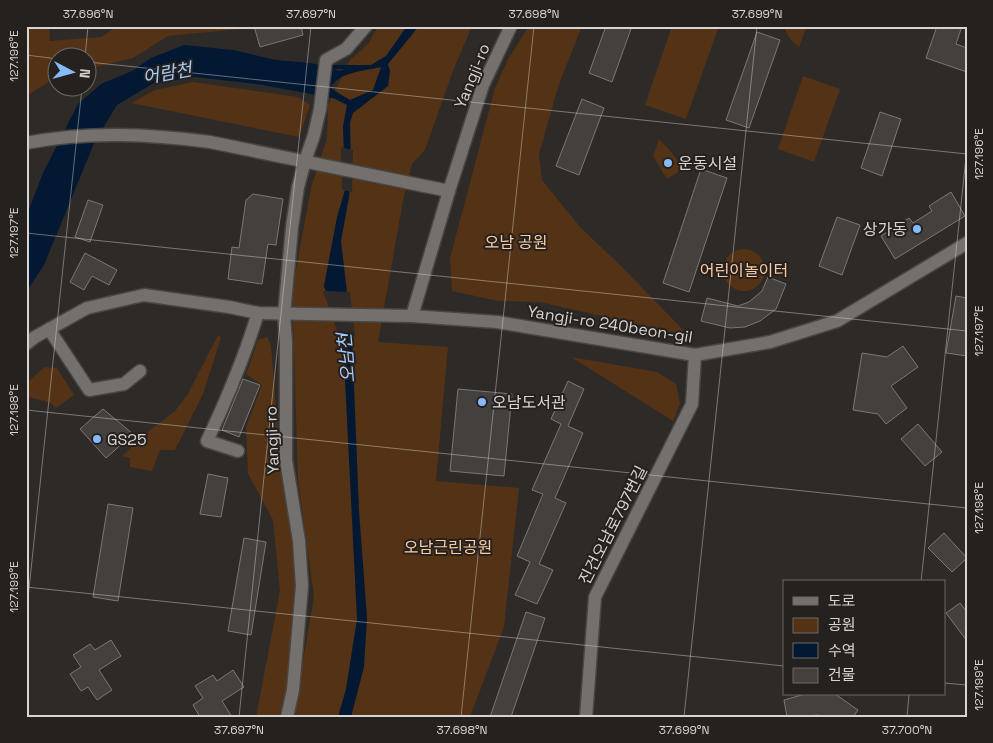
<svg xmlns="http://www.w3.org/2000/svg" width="993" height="743" font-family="'Space Grotesk','Noto Sans KR',sans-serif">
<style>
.green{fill:#533215}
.water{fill:#021833;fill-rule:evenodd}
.pier{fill:#2e2a28}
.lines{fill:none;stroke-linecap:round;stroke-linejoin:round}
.stream{stroke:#021833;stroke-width:4}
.building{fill:#44403e;stroke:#7b7774}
.street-casing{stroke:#484542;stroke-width:15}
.secondary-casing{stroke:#484542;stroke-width:15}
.street{stroke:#74706d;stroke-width:12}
.secondary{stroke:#74706d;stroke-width:12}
.ticks{fill:none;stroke:#d7d4d2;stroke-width:1;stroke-opacity:0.45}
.poi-dot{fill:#86bbfb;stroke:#24211e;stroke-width:2}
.labels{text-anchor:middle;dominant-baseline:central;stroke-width:4;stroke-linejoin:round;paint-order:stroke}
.street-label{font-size:16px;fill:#d7d4d2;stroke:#24211e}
.poi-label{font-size:16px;fill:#d7d4d2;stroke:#24211e;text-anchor:start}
.park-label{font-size:16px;fill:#fdcaa3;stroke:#24211e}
.water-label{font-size:18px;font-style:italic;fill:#a6ccfb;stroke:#24211e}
.neatline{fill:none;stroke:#d7d4d2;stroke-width:2}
.ticks-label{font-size:12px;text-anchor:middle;fill:#d7d4d2}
</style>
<rect width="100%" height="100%" fill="#2e2a28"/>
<g class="green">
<polygon points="26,26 49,26 50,41 101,37 118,26 245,26 240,29 168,36 133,58 88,69 88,58 58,58 57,77 26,96"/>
<polygon points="378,26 472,26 453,71 425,150 412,164 403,201 378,342 448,347 436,481 519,488 504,627 470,717 293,717 314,597 298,479 292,291 311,188 327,138 328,105 350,60 368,44"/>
<polygon points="529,26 582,26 559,84 539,154 542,180 580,227 622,267 689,336 540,302 498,301 452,291 450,258 495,88 508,59"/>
<polygon points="672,26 719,26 686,119 645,105"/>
<polygon points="783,26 807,26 799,47 790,39"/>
<polygon points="803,76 840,89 814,162 778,149"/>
<polygon points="193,82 298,97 310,105 299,137 131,103 155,90"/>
<polygon points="659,139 672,153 683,169 667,179 653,156"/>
<circle cx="744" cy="270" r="21"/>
<polygon points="218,335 221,338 203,394 175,450 160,450 152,471 130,467 130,458 122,456 145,434 175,411 188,394"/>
<polygon points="267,337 271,345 282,484 291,529 297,587 287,694 281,717 256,717 280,591 273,520 248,474 246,428 262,385 246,374 258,340"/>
<polygon points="571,357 657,372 676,384 680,404 673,421"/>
<polygon points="44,367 57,368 74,395 56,408 51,403 26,396 26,384"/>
</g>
<path class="water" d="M407 26H419L388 64 390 71 388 86 353 113 350 123 351 164 349 197 341 241 352 336 359 511 367 618 364 667 351 717H338L346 689 357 619 343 340 324 286 337 217 345 190 343 126 347 105 333 98 257 84 196 77 154 83 117 105 95 141 44 265 26 292V217L43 173 78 104 101 84 132 71 151 58 184 45 233 50 276 60 311 63 340 71 354 65H371L386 56ZM381 67 373 90 350 100 330 88C340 71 365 71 381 67Z"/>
<g class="pier">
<polygon points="341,147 353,150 352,192 342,190"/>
<polygon points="323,291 350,292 355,336 339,336"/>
</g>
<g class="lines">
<polyline class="stream" points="327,67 352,67"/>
</g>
<g class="building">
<polygon points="254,26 301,26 303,35 260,47"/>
<polygon points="606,26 632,26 612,82 589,73"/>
<polygon points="937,26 962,26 956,44 967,48 967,72 926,58"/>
<polygon points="757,32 780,40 749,128 726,120"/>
<polygon points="582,99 604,108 579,175 556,166"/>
<polygon points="880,112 901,119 882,176 861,168"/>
<polygon points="701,169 727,178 689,292 663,283"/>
<polygon points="951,192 965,216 895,259 881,236 909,218 913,223 932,211 929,206"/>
<polygon points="253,194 283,199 276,245 268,244 262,284 228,279 232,247 239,248 246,200"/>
<polygon points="88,200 103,205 90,242 75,237"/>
<polygon points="837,217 860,225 842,275 819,266"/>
<polygon points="85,253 117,270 109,285 92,276 84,290 70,282"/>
<polygon points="768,277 786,284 776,309 760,321 745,327 730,328 701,321 707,298 738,306 749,302 762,291"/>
<polygon points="956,296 967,298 967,356 946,353"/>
<polygon points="903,346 918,367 891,386 907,408 886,424 878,414 853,410 862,353 887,357"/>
<polygon points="243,379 260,385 239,437 222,430"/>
<polygon points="568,381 584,389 568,426 583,433 555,498 566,503 539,564 553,570 537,604 515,595 530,562 517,556 543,494 532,490 561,424 551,419"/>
<polygon points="458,389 512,394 504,476 450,471"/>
<polygon points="103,409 133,434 106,458 80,429"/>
<polygon points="918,424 942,452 925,466 901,439"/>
<polygon points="208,474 228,478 221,517 200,514"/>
<polygon points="108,504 133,508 118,601 93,597"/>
<polygon points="944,533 967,558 952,572 928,548"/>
<polygon points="244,538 266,542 251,635 228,631"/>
<polygon points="960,603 967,612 967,641 946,613"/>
<polygon points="526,612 545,618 511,717 490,717"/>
<polygon points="111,640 121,656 99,670 112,690 97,700 88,687 81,691 70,674 81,667 73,655 90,644 95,650"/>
<polygon points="233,670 244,687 222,701 232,717 200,717 193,705 203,698 195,686 213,675 217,681"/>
<polygon points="805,694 835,694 858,710 853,717 821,717 819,715 787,717 784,700"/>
</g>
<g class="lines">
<defs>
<g id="street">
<polyline points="449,191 412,316 497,322 695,355 770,342 837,321 967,243"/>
<polyline points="49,329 89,390 124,384 140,371"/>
<polyline points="26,344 35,337 87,308 144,295 229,307 258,313 412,316"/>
<path d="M238 451 207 441C227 399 244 358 258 313"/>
<polyline points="287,717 293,690 302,586 299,541 286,460 286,342 284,315 292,227 298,187 305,161 314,135 320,109 326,60 346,49 366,26"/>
<polyline points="586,717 595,597 692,404 695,355"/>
</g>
<path id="secondary" d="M26 143C88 131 149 134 210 142L449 191 483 85 511 26"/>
</defs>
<use href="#street" class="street-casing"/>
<use href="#secondary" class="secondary-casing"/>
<use href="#street" class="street"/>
<use href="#secondary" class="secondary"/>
</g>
<path class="ticks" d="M26 55 58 59M85 58 88 26M88 62 967 154M26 233 967 331M26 410 967 508M921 582 967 148M26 587 784 666M26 617 82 88M944 683 967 685M239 717 311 26M461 717 534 26M684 717 757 26M907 717 909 694"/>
<g class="poi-dot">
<circle cx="668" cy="163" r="5"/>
<circle cx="917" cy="229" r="5"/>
<circle cx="482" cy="402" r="5"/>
<circle cx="97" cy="439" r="5"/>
</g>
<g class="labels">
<g class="street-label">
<text transform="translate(472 76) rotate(-68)">Yangji-ro</text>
<text transform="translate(610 324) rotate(9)">Yangji-ro 240beon-gil</text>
<text transform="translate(272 440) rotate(-92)">Yangji-ro</text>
<text transform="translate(613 525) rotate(-63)">진건오남로797번길</text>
</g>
<g class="poi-label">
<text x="678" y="163">운동시설</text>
<text x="907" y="229" text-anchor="end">상가동</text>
<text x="492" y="402">오남도서관</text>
<text x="107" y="439">GS25</text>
</g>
<g class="park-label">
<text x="516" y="242">오남 공원</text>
<text x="744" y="270">어린이놀이터</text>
<text x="448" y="547">오남근린공원</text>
</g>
<g class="water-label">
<text transform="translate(167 73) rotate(-10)">어람천</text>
<text transform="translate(346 358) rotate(-95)">오남천</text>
</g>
</g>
<rect width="993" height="743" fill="none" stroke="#24211e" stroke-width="55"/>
<rect x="783" y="580" width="162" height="115" fill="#24211e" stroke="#6c6966"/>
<rect x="793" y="597" width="25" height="8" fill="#74706d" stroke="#6c6966"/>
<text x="828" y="606" font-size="15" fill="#d7d4d2">도로</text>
<rect x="793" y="618" width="25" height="15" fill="#533215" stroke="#6c6966"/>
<text x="828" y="630" font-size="15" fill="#d7d4d2">공원</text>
<rect x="793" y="643" width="25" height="15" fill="#021833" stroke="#6c6966"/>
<text x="828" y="656" font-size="15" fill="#d7d4d2">수역</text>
<rect x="793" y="668" width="25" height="15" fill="#44403e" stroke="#6c6966"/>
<text x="828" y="680" font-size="15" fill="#d7d4d2">건물</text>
<g transform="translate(72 72) rotate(96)"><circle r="24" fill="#24211e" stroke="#6c6966"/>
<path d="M0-4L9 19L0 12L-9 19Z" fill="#86bbfb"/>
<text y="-8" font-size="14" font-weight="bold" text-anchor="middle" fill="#d7d4d2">N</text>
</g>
<rect x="28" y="28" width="938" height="688" class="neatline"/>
<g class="ticks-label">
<text x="88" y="18">37.696°N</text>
<text x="311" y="18">37.697°N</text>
<text x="534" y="18">37.698°N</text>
<text x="757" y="18">37.699°N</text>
<text transform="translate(14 56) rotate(-90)" y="4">127.196°E</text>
<text transform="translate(979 154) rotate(-90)" y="4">127.196°E</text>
<text transform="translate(14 233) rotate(-90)" y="4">127.197°E</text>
<text transform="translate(979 331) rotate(-90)" y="4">127.197°E</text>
<text transform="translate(14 410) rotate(-90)" y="4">127.198°E</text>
<text transform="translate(979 508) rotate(-90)" y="4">127.198°E</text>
<text transform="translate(14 587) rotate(-90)" y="4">127.199°E</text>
<text transform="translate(979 685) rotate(-90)" y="4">127.199°E</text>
<text x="239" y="734">37.697°N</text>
<text x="462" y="734">37.698°N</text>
<text x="684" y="734">37.699°N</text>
<text x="907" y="734">37.700°N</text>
</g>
</svg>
